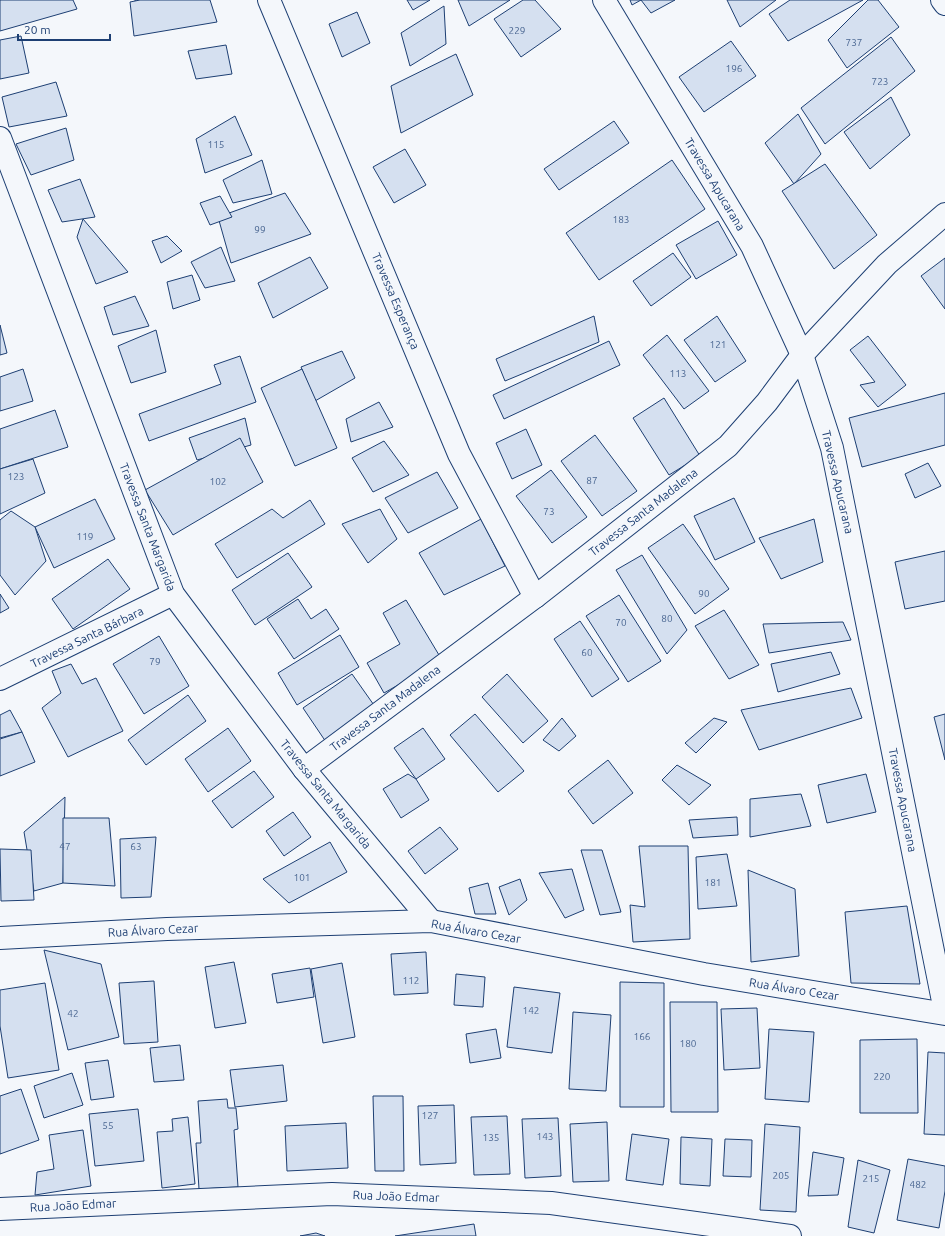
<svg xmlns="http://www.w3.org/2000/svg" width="945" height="1236" font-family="Ubuntu,sans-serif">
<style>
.building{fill:#d5e0f0;stroke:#1d3f73}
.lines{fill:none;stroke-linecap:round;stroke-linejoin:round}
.minor-casing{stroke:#1d3f73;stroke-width:24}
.minor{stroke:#f4f7fb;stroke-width:22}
.labels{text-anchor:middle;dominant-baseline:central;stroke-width:3;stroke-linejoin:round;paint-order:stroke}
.number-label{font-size:10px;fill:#4b6792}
.street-label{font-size:12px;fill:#1d3f73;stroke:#f4f7fb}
</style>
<rect width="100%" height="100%" fill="#f4f7fb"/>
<g class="building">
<polygon points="0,0 73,0 77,9 0,31"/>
<polygon points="135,0 158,0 136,7"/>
<polygon points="140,0 210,0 217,22 134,36 130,2"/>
<polygon points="407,0 430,0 413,10"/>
<polygon points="458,0 510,0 469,26"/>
<polygon points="523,0 535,0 561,29 521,57 494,19"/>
<polygon points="630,0 675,0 651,13 641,0 632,5"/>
<polygon points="727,0 776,0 740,27"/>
<polygon points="790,0 863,0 788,41 769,14"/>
<polygon points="868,0 878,0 899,27 847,68 828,40"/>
<polygon points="444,6 446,44 410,66 401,33"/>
<polygon points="357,12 370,43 342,57 329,24"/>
<polygon points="21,36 29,73 0,79 0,40"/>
<polygon points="891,37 915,71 825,144 801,108"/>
<polygon points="731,41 756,76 704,112 679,77"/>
<polygon points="226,45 232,74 196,79 188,51"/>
<polygon points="456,54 473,95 401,133 391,86"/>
<polygon points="56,82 67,116 9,127 2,97"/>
<polygon points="891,97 910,135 870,169 844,132"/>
<polygon points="798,114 821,154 794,184 765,143"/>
<polygon points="235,116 252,155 205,173 196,139"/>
<polygon points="614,121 629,143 559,190 544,169"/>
<polygon points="66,128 74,160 31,175 16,144"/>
<polygon points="405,149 426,185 394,203 373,167"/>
<polygon points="262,160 272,194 233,203 223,180"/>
<polygon points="672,160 705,209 599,280 566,233"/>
<polygon points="825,164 877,235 834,269 782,191"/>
<polygon points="80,179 95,217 62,222 48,190"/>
<polygon points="285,193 311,234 231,263 218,217"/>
<polygon points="220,196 232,217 210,225 200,203"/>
<polygon points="83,219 128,272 96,284 77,237"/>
<polygon points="718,221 737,255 696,279 676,245"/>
<polygon points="167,236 182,251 161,263 152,241"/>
<polygon points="221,247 235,281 205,288 191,262"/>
<polygon points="673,253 691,277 651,306 633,281"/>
<polygon points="310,257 328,288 273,318 258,283"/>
<polygon points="945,258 945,309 921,276"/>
<polygon points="192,275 200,300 173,309 167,282"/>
<polygon points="135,296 149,326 113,335 104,307"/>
<polygon points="594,316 599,342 505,381 496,359"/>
<polygon points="717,316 746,361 715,382 684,340"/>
<polygon points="0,325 7,353 0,355"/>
<polygon points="156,330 166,372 131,383 118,346"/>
<polygon points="667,335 709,391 684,409 643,355"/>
<polygon points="868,336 906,385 878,407 860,385 875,382 850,350"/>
<polygon points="609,341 620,365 504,419 493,395"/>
<polygon points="342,351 355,378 315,401 301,367"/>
<polygon points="240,356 256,402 149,441 139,414 221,384 214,365"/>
<polygon points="23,369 33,401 0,411 0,377"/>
<polygon points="302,369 337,448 295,466 261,388"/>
<polygon points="945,393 945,445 862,467 849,418"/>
<polygon points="664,398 700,456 669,475 633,418"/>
<polygon points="379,402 393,427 351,442 346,419"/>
<polygon points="55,410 68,447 0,469 0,429"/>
<polygon points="245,418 251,445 197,460 189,438"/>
<polygon points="526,429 542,465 512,479 496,443"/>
<polygon points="595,435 637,491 602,516 561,461"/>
<polygon points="240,438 263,482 173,535 145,490"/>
<polygon points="384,441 409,475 373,492 352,458"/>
<polygon points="33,459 45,493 0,514 0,469"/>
<polygon points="928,463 941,486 915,498 905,474"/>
<polygon points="551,470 587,517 552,543 516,496"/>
<polygon points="437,472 458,508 408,533 385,498"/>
<polygon points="734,498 755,542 715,560 694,516"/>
<polygon points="95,499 115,539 54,568 35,527"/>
<polygon points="310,500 325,524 237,578 215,544 272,509 283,518"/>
<polygon points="380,509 397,539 368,563 342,524"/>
<polygon points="11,511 35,527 46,561 15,595 0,575 0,520"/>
<polygon points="481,519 505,566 444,595 419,553"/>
<polygon points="814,519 823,562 781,579 759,538"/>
<polygon points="683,524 729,589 695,614 648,548"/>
<polygon points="945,551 945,601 905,609 895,562"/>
<polygon points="288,553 312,587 255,625 232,590"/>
<polygon points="642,555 687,630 667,654 616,570"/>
<polygon points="108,559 130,589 73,629 52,599"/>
<polygon points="0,594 9,608 0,613"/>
<polygon points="619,595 661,661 628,682 586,616"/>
<polygon points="298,599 311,619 326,609 339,629 294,659 267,619"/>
<polygon points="406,600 442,660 384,693 367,663 400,644 383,613"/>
<polygon points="724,610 759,665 729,679 695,626"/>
<polygon points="580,621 619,679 592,697 554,639"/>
<polygon points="843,622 851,640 769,653 763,624"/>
<polygon points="340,635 359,667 297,705 278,673"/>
<polygon points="159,636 189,686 144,714 113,664"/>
<polygon points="831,652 840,674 778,692 771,664"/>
<polygon points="71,664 82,684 96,678 123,731 68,757 42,708 61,693 52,671"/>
<polygon points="352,674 376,708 326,742 303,708"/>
<polygon points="507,674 548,721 523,743 482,697"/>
<polygon points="851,688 862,718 759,750 741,710"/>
<polygon points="188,695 206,721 146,765 128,740"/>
<polygon points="10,710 22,732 0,738 0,715"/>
<polygon points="475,714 524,771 498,792 450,735"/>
<polygon points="945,714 945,760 934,717"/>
<polygon points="562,718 576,736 559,751 543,740"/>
<polygon points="714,718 727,722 696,753 685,743"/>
<polygon points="228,728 251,761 208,792 185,759"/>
<polygon points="423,728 445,759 416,779 394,748"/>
<polygon points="22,732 35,762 0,776 0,739"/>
<polygon points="608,760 633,793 593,824 568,791"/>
<polygon points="677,765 711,785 689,805 662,780"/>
<polygon points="254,771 274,797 232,828 212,801"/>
<polygon points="408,774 416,779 429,800 401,818 383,789"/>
<polygon points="866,774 876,812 827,823 818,785"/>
<polygon points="801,794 811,826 750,837 750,799"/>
<polygon points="65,797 63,883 34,891 24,832"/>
<polygon points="293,812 311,837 284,856 266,831"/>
<polygon points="737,817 738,835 693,838 689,820"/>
<polygon points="63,818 109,818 115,886 63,883"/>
<polygon points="440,827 458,849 425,874 408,851"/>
<polygon points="156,837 151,897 121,898 120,839"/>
<polygon points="330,842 347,872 289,903 263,879"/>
<polygon points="639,846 688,846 690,939 633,942 630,905 645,907"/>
<polygon points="0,849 31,850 34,900 1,901"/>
<polygon points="581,850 602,850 621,912 600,915"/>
<polygon points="727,854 737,906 698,909 696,857"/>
<polygon points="572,869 584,910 565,918 539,873"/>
<polygon points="748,870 795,889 799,956 751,962"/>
<polygon points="520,879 527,900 509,915 499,887"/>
<polygon points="488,883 496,914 475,914 469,888"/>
<polygon points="907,906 920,984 851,983 845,912"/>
<polygon points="44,950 101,964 119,1037 68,1050"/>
<polygon points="426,952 428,993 394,995 391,954"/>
<polygon points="234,962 246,1023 215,1028 205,967"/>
<polygon points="342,963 355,1037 323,1043 311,969"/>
<polygon points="310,968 314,997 277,1003 272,974"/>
<polygon points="456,974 485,977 483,1007 454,1005"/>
<polygon points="154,981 158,1042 124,1044 119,983"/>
<polygon points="620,982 664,983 664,1107 620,1107"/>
<polygon points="45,983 59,1070 8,1078 0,1026 0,990"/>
<polygon points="514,987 560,993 552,1053 507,1047"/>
<polygon points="670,1002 717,1002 718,1112 671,1112"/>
<polygon points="757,1008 760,1068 724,1070 721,1009"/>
<polygon points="573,1012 611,1015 606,1091 569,1089"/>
<polygon points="496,1029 501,1058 470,1063 466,1034"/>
<polygon points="769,1029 814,1032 809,1102 765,1099"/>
<polygon points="917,1039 918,1113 860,1113 860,1040"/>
<polygon points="180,1045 184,1080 154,1082 150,1048"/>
<polygon points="928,1052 945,1053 945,1135 924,1134"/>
<polygon points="108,1060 114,1097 91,1100 85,1063"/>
<polygon points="283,1065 287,1101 235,1107 230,1070"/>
<polygon points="72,1073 83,1105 44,1118 34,1086"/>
<polygon points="21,1089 39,1140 0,1154 0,1096"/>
<polygon points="373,1096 403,1096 404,1171 375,1171"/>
<polygon points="227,1099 228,1108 236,1108 238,1129 234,1130 238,1187 199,1189 196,1143 201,1143 198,1101"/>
<polygon points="454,1105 456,1163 420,1165 418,1106"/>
<polygon points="138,1109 144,1161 95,1166 89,1114"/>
<polygon points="507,1116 510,1174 474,1175 471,1117"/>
<polygon points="188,1117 195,1184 162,1188 157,1132 173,1131 172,1119"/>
<polygon points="558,1118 561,1176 525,1178 522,1119"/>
<polygon points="607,1122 609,1181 573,1182 570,1124"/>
<polygon points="346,1123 348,1168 287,1171 285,1126"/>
<polygon points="765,1124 800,1127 796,1212 760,1210"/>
<polygon points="83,1130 91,1186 35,1195 37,1172 54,1169 49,1135"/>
<polygon points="632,1134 669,1139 663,1185 626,1180"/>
<polygon points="681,1137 712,1139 710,1186 680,1184"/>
<polygon points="725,1139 752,1140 751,1177 723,1176"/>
<polygon points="813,1152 844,1158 838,1195 808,1196"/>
<polygon points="908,1159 945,1166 945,1191 939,1228 897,1220"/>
<polygon points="858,1160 890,1170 874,1233 848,1227"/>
<polygon points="474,1224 476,1236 395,1236"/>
<polygon points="316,1233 325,1236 300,1236"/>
</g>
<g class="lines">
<defs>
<g id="minor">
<polyline points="269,0 459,454 535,597"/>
<polyline points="604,0 752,246 802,355 832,448 945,1011"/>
<polyline points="942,0 945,4"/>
<polyline points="0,138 173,594 304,769 431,921"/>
<polyline points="0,679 173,594"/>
<polyline points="304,769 535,597 728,446 767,402 802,355 887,264 945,214"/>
<polyline points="0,938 167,929 431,921 704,974 945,1014"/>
<polyline points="0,1209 332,1194 551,1203 790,1236"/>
</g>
</defs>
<use href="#minor" class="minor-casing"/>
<use href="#minor" class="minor"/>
</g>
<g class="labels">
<g class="number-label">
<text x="517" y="30">229</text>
<text x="854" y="42">737</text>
<text x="734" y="68">196</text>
<text x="880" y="81">723</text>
<text x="216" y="144">115</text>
<text x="621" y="219">183</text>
<text x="260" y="229">99</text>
<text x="718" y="344">121</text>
<text x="678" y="373">113</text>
<text x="16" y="476">123</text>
<text x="592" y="480">87</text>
<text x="218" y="481">102</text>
<text x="549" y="511">73</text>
<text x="85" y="536">119</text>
<text x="704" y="593">90</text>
<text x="667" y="618">80</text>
<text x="621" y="622">70</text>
<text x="587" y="652">60</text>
<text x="155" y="661">79</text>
<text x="65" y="846">47</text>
<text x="136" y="846">63</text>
<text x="302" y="877">101</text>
<text x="713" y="882">181</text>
<text x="411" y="980">112</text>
<text x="531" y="1010">142</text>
<text x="73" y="1013">42</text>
<text x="642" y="1036">166</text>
<text x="688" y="1043">180</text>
<text x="882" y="1076">220</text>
<text x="430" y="1115">127</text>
<text x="108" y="1125">55</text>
<text x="545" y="1136">143</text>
<text x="491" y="1137">135</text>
<text x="781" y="1175">205</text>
<text x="871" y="1178">215</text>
<text x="918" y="1184">482</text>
</g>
<g class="street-label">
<text transform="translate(715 184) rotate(59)">Travessa Apucarana</text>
<text transform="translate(396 301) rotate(67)">Travessa Esperança</text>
<text transform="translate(838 482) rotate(77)">Travessa Apucarana</text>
<text transform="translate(643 512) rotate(-38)">Travessa Santa Madalena</text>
<text transform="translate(148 527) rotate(69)">Travessa Santa Margarida</text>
<text transform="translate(87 637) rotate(-26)">Travessa Santa Bárbara</text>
<text transform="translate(385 708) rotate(-37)">Travessa Santa Madalena</text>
<text transform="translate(326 794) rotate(51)">Travessa Santa Margarida</text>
<text transform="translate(903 800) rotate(79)">Travessa Apucarana</text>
<text transform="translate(153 930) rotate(-3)">Rua Álvaro Cezar</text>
<text transform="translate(476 931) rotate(10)">Rua Álvaro Cezar</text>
<text transform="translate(794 989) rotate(9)">Rua Álvaro Cezar</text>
<text transform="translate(396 1196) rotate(2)">Rua João Edmar</text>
<text transform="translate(73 1205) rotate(-3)">Rua João Edmar</text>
</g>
</g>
<path d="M18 34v6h92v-6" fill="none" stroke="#1d3f73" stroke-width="2"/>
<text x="24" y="34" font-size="12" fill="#1d3f73" stroke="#f4f7fb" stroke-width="3" paint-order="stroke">20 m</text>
</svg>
